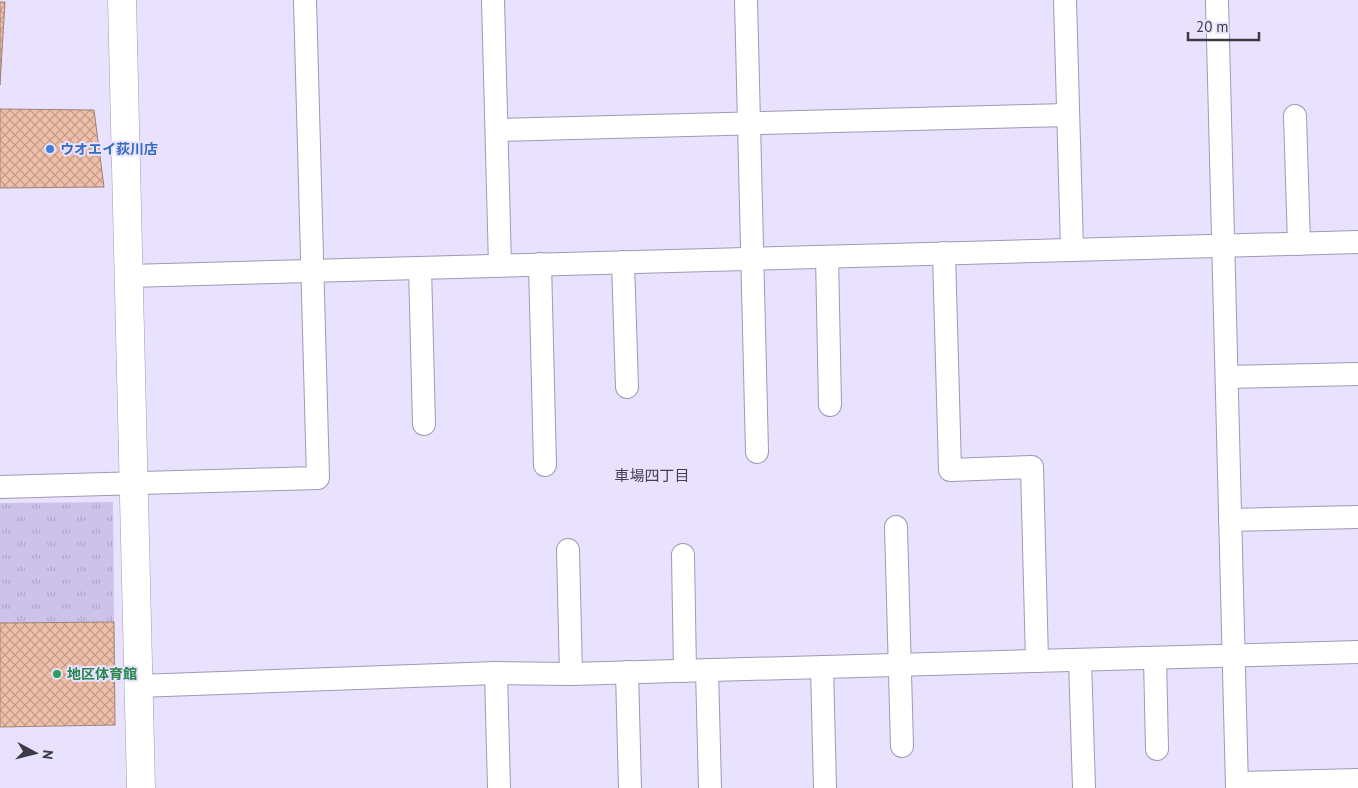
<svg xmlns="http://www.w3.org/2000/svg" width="1358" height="788" font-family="'PT Sans','Noto Sans JP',sans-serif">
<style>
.park{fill:url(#park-tufts)}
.building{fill:url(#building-cross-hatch);stroke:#9e8275}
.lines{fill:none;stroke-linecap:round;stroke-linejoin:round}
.minor-casing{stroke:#a099b4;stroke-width:24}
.tertiary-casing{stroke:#a099b4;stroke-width:29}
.minor{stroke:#fff;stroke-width:22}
.tertiary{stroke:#fff;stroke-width:28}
.shop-dot{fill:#3f7fe0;stroke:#e9e2ff;stroke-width:2}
.leisure-dot{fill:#2e9e5b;stroke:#e9e2ff;stroke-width:2}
.labels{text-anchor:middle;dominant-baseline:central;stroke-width:4;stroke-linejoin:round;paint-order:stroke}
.shop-label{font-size:14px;font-weight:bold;fill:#366cbe;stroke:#e9e2ff;text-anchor:start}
.leisure-label{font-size:14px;font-weight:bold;fill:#27864d;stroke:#e9e2ff;text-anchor:start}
.neighbourhood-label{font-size:15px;fill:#453f56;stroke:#e9e2ff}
</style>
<defs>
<pattern id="park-tufts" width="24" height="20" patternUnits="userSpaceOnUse" patternTransform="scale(1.25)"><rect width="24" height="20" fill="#ccc2ea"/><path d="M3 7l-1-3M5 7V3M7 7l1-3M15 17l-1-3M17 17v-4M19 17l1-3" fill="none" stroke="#b0a7ca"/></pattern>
<pattern id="building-cross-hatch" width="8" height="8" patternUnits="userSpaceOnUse" patternTransform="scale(1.25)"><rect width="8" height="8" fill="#efbfaa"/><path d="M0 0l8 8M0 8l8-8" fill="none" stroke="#c39c8c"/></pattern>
</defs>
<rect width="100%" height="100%" fill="#e9e2ff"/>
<polygon class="park" points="113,502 114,622 0,623 0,503"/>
<g class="building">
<polygon points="0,2 5,2 0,85"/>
<polygon points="0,109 94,110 104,187 0,188"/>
<polygon points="114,622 115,725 0,727 0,623"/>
</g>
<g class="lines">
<defs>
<g id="minor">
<polyline points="493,0 500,265"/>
<polyline points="746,0 757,452"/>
<polyline points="1065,0 1072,250"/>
<polyline points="1217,0 1237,788"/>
<polyline points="1295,116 1299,244"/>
<polyline points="497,130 1068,115"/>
<polyline points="944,253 950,470 1032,467 1037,661"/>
<polyline points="827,257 830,405"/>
<polyline points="623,262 627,387"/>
<polyline points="540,264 545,465"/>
<polyline points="420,268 424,424"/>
<polyline points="129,276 1358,242"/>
<polyline points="1227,377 1358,374"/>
<polyline points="0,487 318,478 305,0"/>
<polyline points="1230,520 1358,517"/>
<polyline points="896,527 902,746"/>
<polyline points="568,550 571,674"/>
<polyline points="683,555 685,671"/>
<polyline points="1155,658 1157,749"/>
<polyline points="1080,660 1084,788"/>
<polyline points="822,667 825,788"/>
<polyline points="707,670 710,788"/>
<polyline points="627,672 630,788"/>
<polyline points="496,673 499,788"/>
<polyline points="138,686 496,673 571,674 1358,652"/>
<polyline points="1237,783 1358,780"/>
</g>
<polyline id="tertiary" points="122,0 141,788"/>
</defs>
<use href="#minor" class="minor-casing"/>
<use href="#tertiary" class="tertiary-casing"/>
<use href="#minor" class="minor"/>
<use href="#tertiary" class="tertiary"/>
</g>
<circle class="shop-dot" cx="50" cy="149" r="5"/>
<circle class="leisure-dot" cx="57" cy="674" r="5"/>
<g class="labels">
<g class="shop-label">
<text x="60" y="149">ウオエイ荻川店</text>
</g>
<g class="leisure-label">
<text x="67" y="674">地区体育館</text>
</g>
<g class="neighbourhood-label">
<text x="652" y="475">車場四丁目</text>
</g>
</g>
<g transform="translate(35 753) rotate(97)" stroke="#e9e2ff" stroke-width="4" paint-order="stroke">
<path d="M0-4L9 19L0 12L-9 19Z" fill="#3d3a45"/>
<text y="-8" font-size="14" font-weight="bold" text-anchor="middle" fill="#3d3a45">N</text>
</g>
<path d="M1188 32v8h71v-8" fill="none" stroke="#3d3a45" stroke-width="2.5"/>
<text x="1196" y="32" font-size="15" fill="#3d3a45" stroke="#e9e2ff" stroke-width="4" paint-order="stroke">20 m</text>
</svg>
